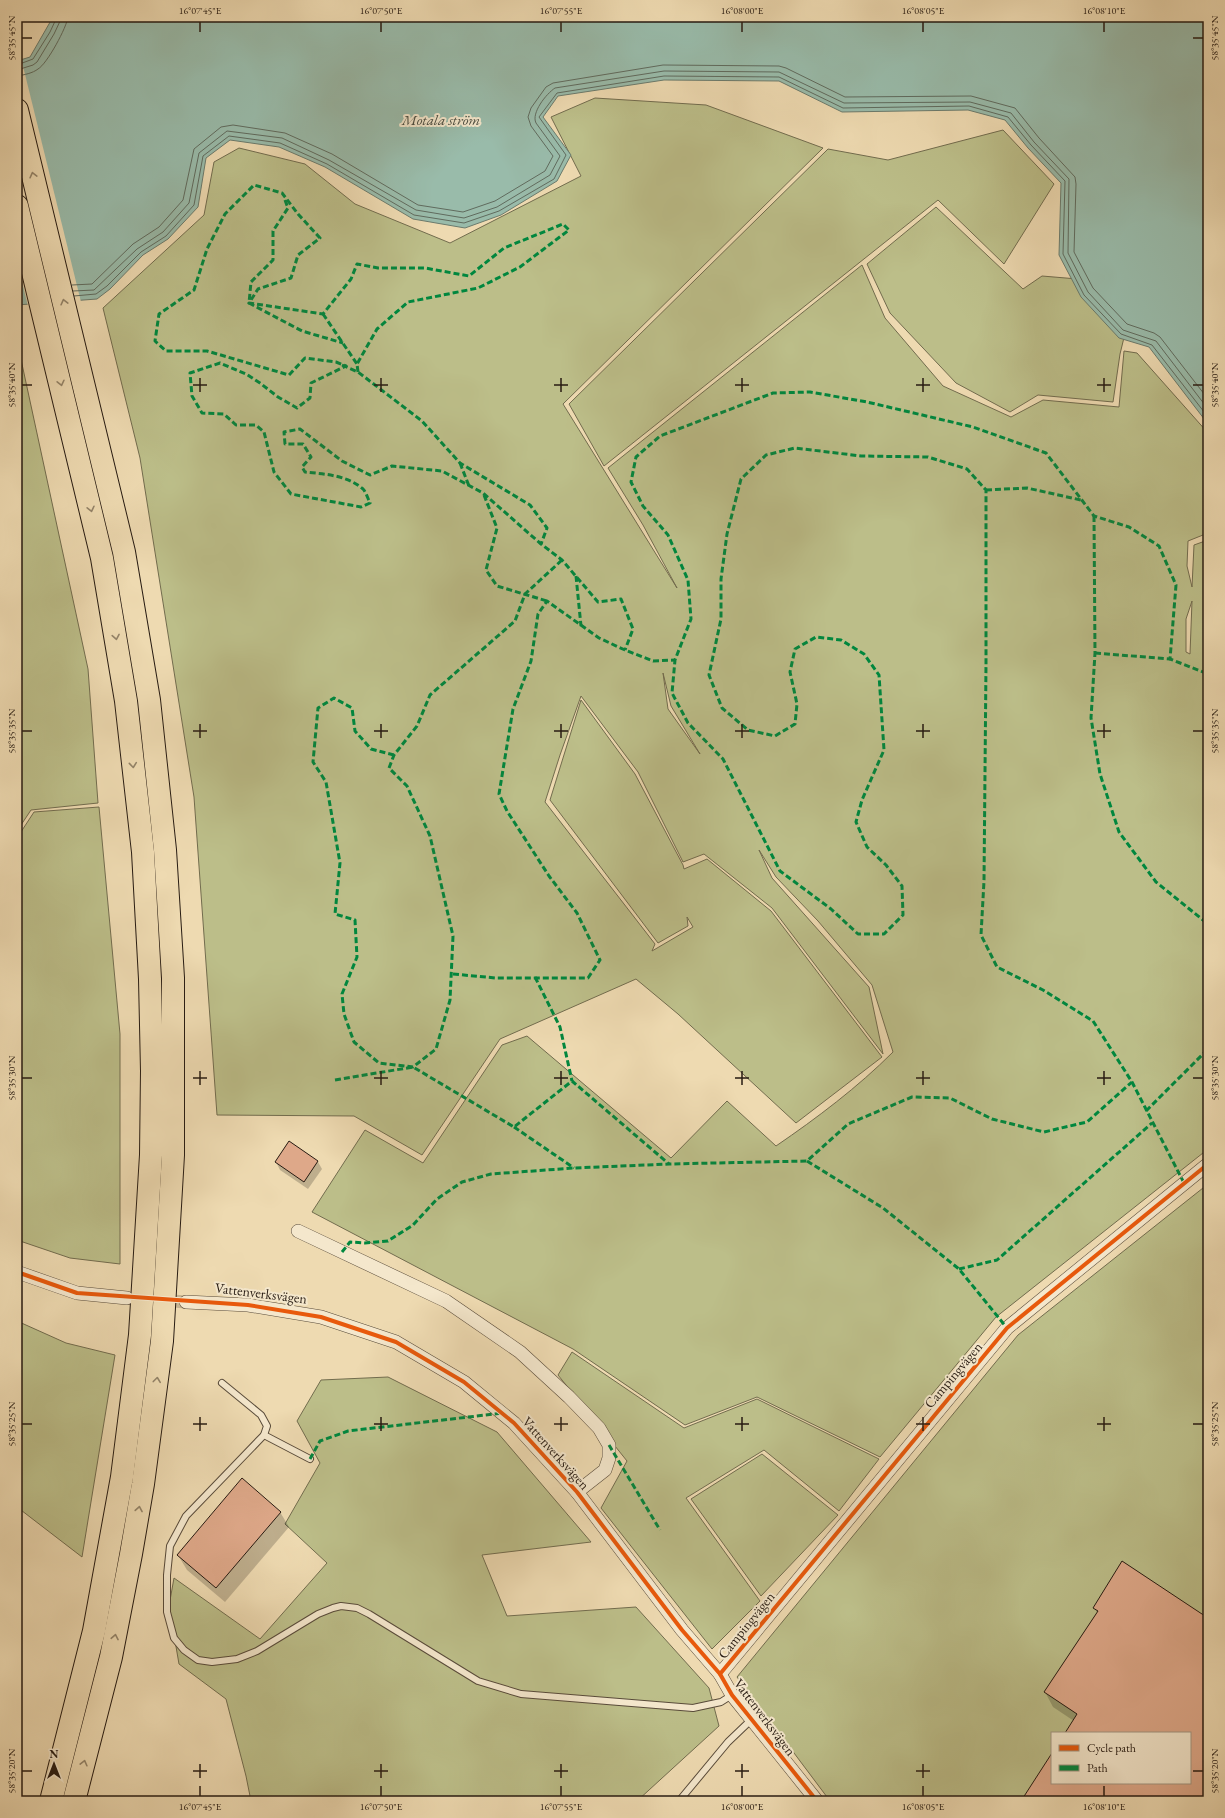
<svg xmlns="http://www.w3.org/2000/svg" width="1225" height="1818" font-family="'EB Garamond',serif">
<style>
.green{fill:#bcbe89;stroke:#726c4e;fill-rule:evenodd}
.water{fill:#9ba;stroke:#6b7b6d}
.pier{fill:#eedab1}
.shadow{fill:#0003}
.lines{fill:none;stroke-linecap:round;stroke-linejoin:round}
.shore{stroke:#606b5e;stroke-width:1}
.building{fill:#dea889;stroke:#271b12}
.street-tunnel{stroke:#c6b491;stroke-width:13;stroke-dasharray:13 6;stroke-linecap:butt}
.lane-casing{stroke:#594b3a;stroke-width:8}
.street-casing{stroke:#594b3a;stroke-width:14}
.highway-casing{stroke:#271b12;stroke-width:24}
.lane{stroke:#f4e7cc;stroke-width:6}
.street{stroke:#f4e7cc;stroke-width:13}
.highway{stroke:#eedab1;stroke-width:22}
.quiet{stroke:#00873e;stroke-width:3;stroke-dasharray:6 3;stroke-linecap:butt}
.cycleway-casing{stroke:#f4e7cc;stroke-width:6}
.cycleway{stroke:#e8590c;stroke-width:4}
.oneway{stroke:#948469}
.ticks{fill:none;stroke:#271b12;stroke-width:1.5}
.labels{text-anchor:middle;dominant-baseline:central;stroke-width:4;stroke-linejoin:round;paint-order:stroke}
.street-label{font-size:14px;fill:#271b12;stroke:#f4e7cc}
.water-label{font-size:15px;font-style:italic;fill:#494b40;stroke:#f4e7cc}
.neatline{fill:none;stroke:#271b12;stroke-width:1.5}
.ticks-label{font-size:10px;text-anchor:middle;fill:#271b12}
</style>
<rect width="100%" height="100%" fill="#eedab1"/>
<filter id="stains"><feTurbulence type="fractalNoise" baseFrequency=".005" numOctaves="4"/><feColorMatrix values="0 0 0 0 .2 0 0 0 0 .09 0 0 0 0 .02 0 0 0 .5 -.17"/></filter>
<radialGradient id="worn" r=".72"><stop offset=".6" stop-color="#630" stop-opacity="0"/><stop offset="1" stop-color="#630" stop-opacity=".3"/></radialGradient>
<g class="green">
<path d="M595 98 706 105 823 148 563 404 677 588 643 525 608 468 862 265 885 318 943 386 1011 417 1043 400 1119 407 1124 351 1137 353 1208 433V533L1188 541 1187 566 1192 587 1194 545 1208 540V1149L996 1317 880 1457 757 1397 685 1425 573 1349 312 1212 365 1130 423 1163 502 1045 527 1036 671 1158 727 1101 776 1146C817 1118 858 1087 893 1052L872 985 818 921 776 877 759 850 772 878 869 987 883 1054 772 908 704 854 683 862 638 772 581 696 560 755 545 802 655 944 652 951 693 927 687 917 688 926 658 943 550 800 581 700 635 774 683 865 684 869 707 859 771 911 882 1057 796 1123 678 1014 636 979 500 1039 422 1155 354 1116 217 1115 194 797 140 458 103 308 204 215 214 162 239 148 305 164 355 204 450 243 581 176 551 117ZM1192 601 1190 654 1186 652V619ZM663 673 671 706 700 754 668 709Z"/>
<polygon points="1003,130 1054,184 1004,264 938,200 604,466 569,404 828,149 888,160"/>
<polygon points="936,207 1023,289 1042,276 1137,284 1120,354 1113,402 1038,395 1010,412 956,383 890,313 867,264"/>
<polygon points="17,341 88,669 98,803 31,810 17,831"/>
<polygon points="99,807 120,1034 120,1264 70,1258 17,1240 17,838 34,812"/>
<path d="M1208 1184V1801H830L737 1677 1018 1335ZM1052 1733H1190V1783H1052Z"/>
<polygon points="17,1321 66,1343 115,1355 82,1557 17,1507"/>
<polygon points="572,1352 684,1428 757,1399 879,1459 839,1511 764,1450 686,1498 760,1601 712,1649 601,1508 627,1461 558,1375"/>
<polygon points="388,1377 497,1432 591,1542 482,1555 507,1616 636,1607 709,1688 719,1726 637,1801 251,1801 246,1776 226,1699 179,1664 169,1606 174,1578 260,1639 327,1563 285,1524 320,1463 297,1421 321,1380"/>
<polygon points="762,1454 838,1515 761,1596 691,1499"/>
</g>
<polygon class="water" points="53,17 1208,17 1208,424 1149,347 1119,338 1081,297 1059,255 1061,183 1028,148 1005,120 968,110 842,112 779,81 664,80 558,96 543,117 571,155 557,181 501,215 465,228 413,219 325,167 279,147 230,140 206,158 198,207 168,239 143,255 110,289 97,299 17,305 17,61 30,57"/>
<polygon class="pier" points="21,58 81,302 28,306 17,262 17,59"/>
<g class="shadow">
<polygon points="290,1143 318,1162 322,1169 308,1189 280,1170 276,1162"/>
<polygon points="280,1512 289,1527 225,1602 187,1570 178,1555"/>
<polygon points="1094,1608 1208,1619 1208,1801 1022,1801 1052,1755 1052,1783 1190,1783 1190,1733 1066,1733 1074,1721 1053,1707 1045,1692 1098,1614"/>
</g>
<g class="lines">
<g class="shore">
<polyline points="17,65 33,59 50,32 57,17"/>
<polyline points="17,70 33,65 37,62 54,34 62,17"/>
<path d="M17 76C24 75 33 73 38 69 47 64 67 27 68 17"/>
<polyline points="72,285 92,284 133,244 159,227 183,200 194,149 221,127 233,125 285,133 332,154 418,205 463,212 495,201 545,171 553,156 531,126 528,117 531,108 546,87 553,83 663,65 779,66 786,68 845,97 971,96 1015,108 1039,138 1075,177 1076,184 1074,252 1093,288 1127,324 1154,333 1160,337 1208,399"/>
<path d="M73 291 94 290 137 249 163 232 189 203 199 153 227 131 282 138 329 160 416 210 464 218 497 207 550 175 560 156 536 123C531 113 546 94 555 88L664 71 779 72 844 103 970 102 1011 113 1034 142 1069 179 1068 253 1088 292 1123 330 1156 341 1208 409"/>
<polyline points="74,296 96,294 107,286 141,252 166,236 194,205 203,156 229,136 280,143 327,164 414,215 464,223 499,211 554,179 566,155 539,117 557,93 664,76 779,77 843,108 969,106 1008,117 1031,145 1065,181 1063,254 1084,295 1121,334 1152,345 1208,417"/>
</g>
</g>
<g class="building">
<polygon points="289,1141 318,1161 304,1182 275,1162"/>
<polygon points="242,1478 281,1512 216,1588 177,1555"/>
<polygon points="1122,1561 1208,1618 1208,1801 1021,1801 1052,1753 1052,1783 1190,1783 1190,1733 1065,1733 1077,1714 1044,1692 1098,1611 1093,1608"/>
</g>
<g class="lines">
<polyline class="street-tunnel" points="157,1300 186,1302"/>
<defs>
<g id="lane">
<polyline points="222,1383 261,1415 267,1426 264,1435 186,1516 170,1546 167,1575 167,1612 174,1638 184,1650 198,1660 212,1662 237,1659 257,1651 318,1614 333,1608 341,1606 357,1608 369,1614 478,1681 521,1694 693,1708 721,1702 732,1695"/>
<polyline points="264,1435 310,1459"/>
<polyline points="679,1801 728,1742 751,1720"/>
</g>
<g id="street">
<polyline points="298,1231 446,1301 520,1352 569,1397 599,1428 609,1445 609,1458 605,1470 577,1492"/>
<polyline points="17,1272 77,1293 127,1298"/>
<polyline points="186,1302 248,1305 321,1317 396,1342 464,1382 514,1423 577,1492 682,1630 720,1674 732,1695 817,1801"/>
<polyline points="720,1674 1007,1328 1208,1164"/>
</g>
<g id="highway">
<polyline points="17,110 124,552 149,700 165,850 173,978 173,1155 162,1341 143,1484 131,1554 111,1657 74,1801"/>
<polyline points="17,206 102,558 126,701 143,852 150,979 152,1071 151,1155 140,1335 122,1477 94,1631 51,1801"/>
</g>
</defs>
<use href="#lane" class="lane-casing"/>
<use href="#street" class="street-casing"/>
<use href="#highway" class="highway-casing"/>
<use href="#lane" class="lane"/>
<use href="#street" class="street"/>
<use href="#highway" class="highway"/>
<g class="quiet">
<polyline points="285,200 288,208 273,231 273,260 251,282 249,303 302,331 343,343"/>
<polyline points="323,314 357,364"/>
<polyline points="342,365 358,372 422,421 460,463 530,505 547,528 541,544"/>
<path d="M358 372 357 364 377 329 408 302 478 288 520 267 569 230 563 224 504 248 469 276 425 268H378L357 264 351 279 323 314 249 303 258 289 291 278 298 255 320 238 298 214 282 193 254 185 225 214 207 249 194 290 159 314 155 341 166 351H207L289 375 305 358 336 362 346 366 311 383 310 398 297 408 278 397 260 383 246 374 220 363 190 373 192 396 202 413 224 414 236 425H256L264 432 274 472 291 494 361 507 370 503C368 499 366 492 363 489 347 475 324 474 305 472L302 467 311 457 303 444H285L284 432 300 429 342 461 370 475 392 466 442 471 483 493 541 544 562 560 598 602 621 599 633 629 625 650"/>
<polyline points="460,463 469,486"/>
<polyline points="986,490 1027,488 1081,500"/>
<polyline points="484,495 497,528 486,570 497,586 547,601"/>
<polyline points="1094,516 1095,653 1091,718 1100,774 1119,832 1156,882 1208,924"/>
<polyline points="576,576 581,626"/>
<polyline points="1095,653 1170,659"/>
<polyline points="394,755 371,749 355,731 352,708 334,698 318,708 313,762 326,782 340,863 335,914 355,920 357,957 342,994 344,1014 354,1042 379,1063 413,1067 436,1049 450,1000 453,936 430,836 407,786 389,768 394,755 417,726 430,695 515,621 525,594 562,560"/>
<polyline points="453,974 496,978 588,978 600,960 577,913 549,876 507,811 499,794 513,709 531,661 538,614 547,601 599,638 625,650 653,661 675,660"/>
<polyline points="535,977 560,1027 572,1081"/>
<polyline points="335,1080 413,1067 514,1127 572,1081 669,1164"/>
<polyline points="1146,1111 1208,1049"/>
<polyline points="514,1127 574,1168"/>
<polyline points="807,1161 883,1208 959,1269 1007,1328"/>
<polyline points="1184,1183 1132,1082 1093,1021 1043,990 997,967 981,935 984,881 986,665 986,490 967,469 928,457 861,456 795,448 766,455 741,479 727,534 721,579 721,619 709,675 722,708 748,730 775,736 795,724 797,704 790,672 795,649 816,637 841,640 864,654 879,675 884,750 862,800 856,822 867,847 886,865 902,886 903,915 884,934 858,934 831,909 780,871 723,759 688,723 672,693 675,660 691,619 688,580 668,535 643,506 631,482 636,457 660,436 773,393 810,392 867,402 973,427 1046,453 1094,516 1129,527 1159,546 1176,585 1170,659 1208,674"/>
<polyline points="342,1252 350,1242 365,1243 388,1241 413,1225 437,1199 462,1182 491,1174 574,1168 669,1164 807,1161 848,1124 912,1097 950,1098 992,1119 1044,1132 1087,1122 1132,1082"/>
<polyline points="959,1269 997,1260 1152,1123"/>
<polyline points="609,1445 660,1530"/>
<polyline points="310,1459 320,1441 348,1431 503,1413"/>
</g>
<defs>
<g id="cycleway">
<polyline points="17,1272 77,1293 248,1305 321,1317 396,1342 464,1382 514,1423 577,1492 682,1630 720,1674 732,1695 817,1801"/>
<polyline points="720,1674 1007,1328 1208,1164"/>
</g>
</defs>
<use href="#cycleway" class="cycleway-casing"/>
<use href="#cycleway" class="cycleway"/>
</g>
<defs><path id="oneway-chevron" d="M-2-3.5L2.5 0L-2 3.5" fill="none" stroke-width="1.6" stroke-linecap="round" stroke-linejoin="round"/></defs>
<g class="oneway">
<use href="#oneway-chevron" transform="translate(33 175) rotate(-104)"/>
<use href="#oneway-chevron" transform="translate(64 302) rotate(-104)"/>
<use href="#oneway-chevron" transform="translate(61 383) rotate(77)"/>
<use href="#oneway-chevron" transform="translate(91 509) rotate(77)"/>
<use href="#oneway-chevron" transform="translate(116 637) rotate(80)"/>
<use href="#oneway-chevron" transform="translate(133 765) rotate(84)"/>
<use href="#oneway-chevron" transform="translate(157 1380) rotate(-83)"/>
<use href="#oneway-chevron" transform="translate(139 1509) rotate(-80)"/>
<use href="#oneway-chevron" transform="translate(115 1637) rotate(-79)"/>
<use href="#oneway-chevron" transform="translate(84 1763) rotate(-76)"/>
</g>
<path class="ticks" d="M200 22V32M381 22V32M561 22V32M742 22V32M923 22V32M1104 22V32M22 38H32M1193 38H1203M200 378V392M381 378V392M561 378V392M742 378V392M923 378V392M1104 378V392M22 385H32M193 385H207M374 385H388M554 385H568M735 385H749M916 385H930M1097 385H1111M1193 385H1203M200 724V738M381 724V738M561 724V738M742 724V738M923 724V738M1104 724V738M22 731H32M193 731H207M374 731H388M554 731H568M735 731H749M916 731H930M1097 731H1111M1193 731H1203M200 1071V1085M381 1071V1085M561 1071V1085M742 1071V1085M923 1071V1085M1104 1071V1085M22 1078H32M193 1078H207M374 1078H388M554 1078H568M735 1078H749M916 1078H930M1097 1078H1111M1193 1078H1203M200 1417V1431M381 1417V1431M561 1417V1431M742 1417V1431M923 1417V1431M1104 1417V1431M22 1424H32M193 1424H207M374 1424H388M554 1424H568M735 1424H749M916 1424H930M1097 1424H1111M1193 1424H1203M200 1764V1778M381 1764V1778M561 1764V1778M742 1764V1778M923 1764V1778M22 1771H32M193 1771H207M374 1771H388M554 1771H568M735 1771H749M916 1771H930M1193 1771H1203M200 1786V1796M381 1786V1796M561 1786V1796M742 1786V1796M923 1786V1796M1104 1786V1796"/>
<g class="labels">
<g class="street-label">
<text transform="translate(261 1293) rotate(7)">Vattenverksvägen</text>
<text transform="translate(953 1375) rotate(-50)">Campingvägen</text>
<text transform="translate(556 1453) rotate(48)">Vattenverksvägen</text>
<text transform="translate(746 1625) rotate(-51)">Campingvägen</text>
<text transform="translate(765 1717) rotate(53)">Vattenverksvägen</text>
</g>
<g class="water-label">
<text x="441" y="119">Motala ström</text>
</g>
</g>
<rect width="1225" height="1818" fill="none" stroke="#eedab1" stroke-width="44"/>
<rect x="1051" y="1732" width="140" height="52" fill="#f4e7cc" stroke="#a29582"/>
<rect x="1059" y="1745" width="20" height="6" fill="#e8590c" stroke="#a29582"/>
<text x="1087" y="1752" font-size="12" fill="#271b12">Cycle path</text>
<rect x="1059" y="1765" width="20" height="6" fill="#00873e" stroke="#a29582"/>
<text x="1087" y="1772" font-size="12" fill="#271b12">Path</text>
<g transform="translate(54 1764)" stroke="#f4e7cc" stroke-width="3" paint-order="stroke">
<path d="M0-3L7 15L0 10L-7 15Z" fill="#271b12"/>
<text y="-6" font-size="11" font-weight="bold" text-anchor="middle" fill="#271b12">N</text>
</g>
<rect x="22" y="22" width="1181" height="1774" class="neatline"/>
<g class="ticks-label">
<text x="200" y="14">16°07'45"E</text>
<text x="381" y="14">16°07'50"E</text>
<text x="561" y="14">16°07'55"E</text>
<text x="742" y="14">16°08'00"E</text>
<text x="923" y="14">16°08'05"E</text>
<text x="1104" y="14">16°08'10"E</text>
<text transform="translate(11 38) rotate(-90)" y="4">58°35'45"N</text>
<text transform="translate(1214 38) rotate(-90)" y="4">58°35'45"N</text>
<text transform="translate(11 385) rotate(-90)" y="4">58°35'40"N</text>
<text transform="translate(1214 385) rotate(-90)" y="4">58°35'40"N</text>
<text transform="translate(11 731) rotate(-90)" y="4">58°35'35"N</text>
<text transform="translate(1214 731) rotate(-90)" y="4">58°35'35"N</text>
<text transform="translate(11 1078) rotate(-90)" y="4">58°35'30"N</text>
<text transform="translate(1214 1078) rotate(-90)" y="4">58°35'30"N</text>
<text transform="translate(11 1424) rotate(-90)" y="4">58°35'25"N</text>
<text transform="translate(1214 1424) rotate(-90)" y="4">58°35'25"N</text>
<text transform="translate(11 1771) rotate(-90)" y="4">58°35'20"N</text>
<text transform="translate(1214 1771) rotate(-90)" y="4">58°35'20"N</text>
<text x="200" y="1810">16°07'45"E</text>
<text x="381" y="1810">16°07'50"E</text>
<text x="561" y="1810">16°07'55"E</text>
<text x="742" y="1810">16°08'00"E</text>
<text x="923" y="1810">16°08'05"E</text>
<text x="1104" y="1810">16°08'10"E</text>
</g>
<rect width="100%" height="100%" filter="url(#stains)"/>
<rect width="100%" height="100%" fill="url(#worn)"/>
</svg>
